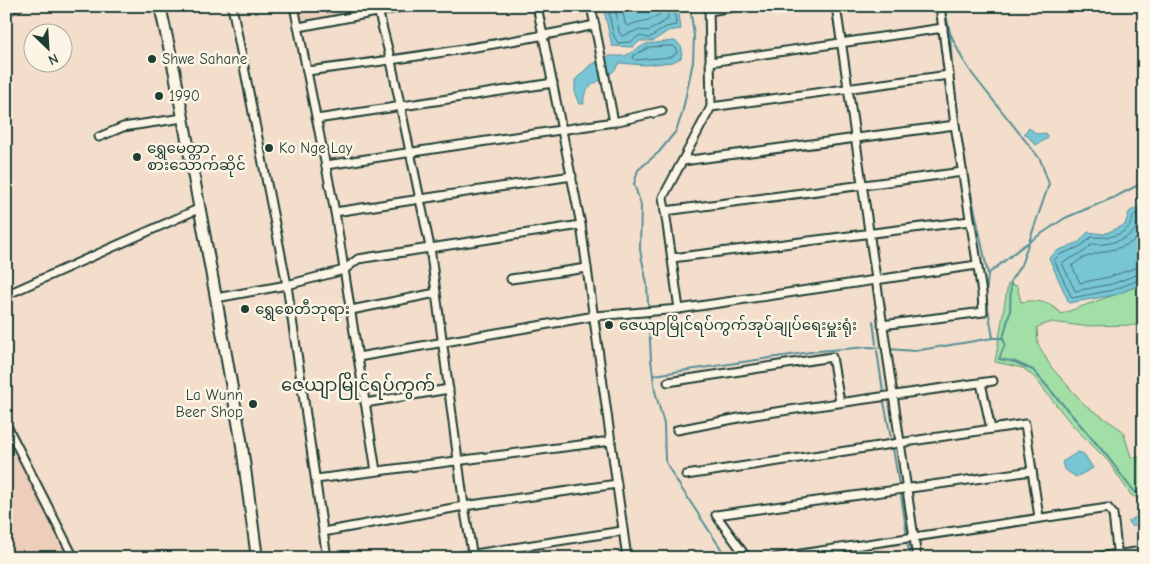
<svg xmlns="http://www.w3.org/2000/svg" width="1150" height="564" font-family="'Comic Neue','Noto Sans Myanmar',sans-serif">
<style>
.built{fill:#eccebb}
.green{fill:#a2dfa6;stroke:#608e6d}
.water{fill:#78c5d6;stroke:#548f95}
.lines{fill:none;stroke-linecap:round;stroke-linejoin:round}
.shore{stroke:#437375;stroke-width:1}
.stream{stroke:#548f95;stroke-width:2}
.street-casing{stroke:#1f3d34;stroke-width:11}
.secondary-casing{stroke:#1f3d34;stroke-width:14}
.street{stroke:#fcf5e5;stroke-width:7}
.secondary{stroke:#fcf5e5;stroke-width:10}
.poi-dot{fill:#1f3d34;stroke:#fcf5e5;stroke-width:2}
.labels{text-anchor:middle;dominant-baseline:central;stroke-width:5;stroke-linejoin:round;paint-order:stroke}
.poi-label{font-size:15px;fill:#1f3d34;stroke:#fcf5e5;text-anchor:start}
.quarter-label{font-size:18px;fill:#1f3d34;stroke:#fcf5e5}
</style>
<rect width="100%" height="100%" fill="#f3decc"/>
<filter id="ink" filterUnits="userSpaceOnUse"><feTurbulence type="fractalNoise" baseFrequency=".02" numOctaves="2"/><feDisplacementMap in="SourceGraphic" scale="10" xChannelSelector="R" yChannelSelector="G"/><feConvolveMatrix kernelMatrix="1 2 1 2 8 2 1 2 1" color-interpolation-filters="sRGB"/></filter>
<g filter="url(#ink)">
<g class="built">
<polygon points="297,6 370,6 370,8 300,24"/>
<polygon points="6,431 69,558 6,558"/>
</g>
<path class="green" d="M1008 284 1017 286 1021 302C1037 299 1051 302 1061 314L1144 284V325L1082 326 1052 322 1037 327 1038 344 1051 367 1085 405 1123 431 1131 457 1144 458V501L1131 495 1108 461 1073 426 1034 377 1023 368 995 362Z"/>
<g class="water">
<polygon points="603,6 678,6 681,29 668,31 653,41 640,41 633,47 612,46"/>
<path d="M674 41 677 42 682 48 681 58 673 62 645 65 619 63C611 83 581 79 584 104H579L575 94V80L590 65 609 56H625L646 44Z"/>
<polygon points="1029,128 1037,134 1046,133 1048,138 1036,145 1024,133"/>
<polygon points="1144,204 1144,283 1115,295 1069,303 1049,258 1057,251 1079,242 1088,232 1104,234 1125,225 1129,212"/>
<polygon points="1078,452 1084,454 1093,468 1076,477 1064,469 1062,462"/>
<polygon points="1142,513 1144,521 1132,527 1128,522"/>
</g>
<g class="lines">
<g class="shore">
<polyline points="608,6 613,34 618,43 630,42 639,36 649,38 666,27 676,25 674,6"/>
<polyline points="615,6 619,32 622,36 638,30 649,31 668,19 668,6"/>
<path d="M622 6 625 24 628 26C642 19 645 24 660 14V6"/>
<polygon points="673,46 676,48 677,53 671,57 635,60 633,58 634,55 650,47"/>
<path d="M1144 209 1133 216C1130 237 1107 238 1091 237L1081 246 1059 255 1054 260 1072 298 1113 290 1144 278"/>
<path d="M1144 216C1137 220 1139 227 1133 232 1124 241 1104 246 1092 244L1085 251 1062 263 1075 291 1112 284 1144 272"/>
<path d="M1144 230C1128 256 1090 247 1072 266L1080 283 1109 277 1144 265"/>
</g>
<g class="stream">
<polyline points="690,6 694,36 693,62 682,114 676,131 659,152 638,170 634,184 641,205 640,250 647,284 651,360 655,391 664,424 665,460 674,477 727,558"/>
<polyline points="944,6 950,33 962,58 973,75 1040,159 1049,184 1021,265 1011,280 1010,312 1003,338"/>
<polyline points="950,33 952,67 963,155"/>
<polyline points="965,164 988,274 986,297 993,338 1003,338 1005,344 999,359 1015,362 1033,370 1108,457 1128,484 1137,494 1144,497"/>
<polyline points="988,274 1023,246 1065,218 1115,197 1144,182"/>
<polyline points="873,321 876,344"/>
<polyline points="889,349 914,351 993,338"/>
<polyline points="877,351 883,391"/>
<polyline points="654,375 818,351 868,347 884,348"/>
<polyline points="884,402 891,438"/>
<polyline points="893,448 899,485"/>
<polyline points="901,495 907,535"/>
<polyline points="907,540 910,558"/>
</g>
<defs>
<g id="street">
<polyline points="232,6 287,285 327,558"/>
<polyline points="294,6 335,212 376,471"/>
<polyline points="377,6 391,61 430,247 464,506 473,558"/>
<polyline points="537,6 581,225 627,558"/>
<polyline points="591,6 614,122"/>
<polyline points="836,6 917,558"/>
<polyline points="709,11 740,6"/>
<polyline points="6,12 19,6"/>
<polyline points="299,27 408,6"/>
<polyline points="710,62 943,28"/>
<path d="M307 71C403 59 500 45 595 25"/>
<polyline points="711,107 949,75"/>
<polyline points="317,119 553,83"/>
<polyline points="99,137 123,127 183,118"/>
<polyline points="683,161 955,125"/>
<polyline points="326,165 614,122 662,111"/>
<polyline points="665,211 963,172"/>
<polyline points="335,212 572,176"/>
<polyline points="672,258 970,221"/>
<polyline points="511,279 587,268"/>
<polyline points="6,295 198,209"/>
<polyline points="216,298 287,285 344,270 358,259 581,225"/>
<polyline points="679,309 663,197 711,107 709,6"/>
<polyline points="351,310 436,293"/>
<polyline points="882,325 983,312 982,293 955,125 940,6"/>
<polyline points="358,357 595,316 679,309 977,265"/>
<polyline points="668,382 832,357 840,402"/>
<polyline points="981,383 991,429"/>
<polyline points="365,403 449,389"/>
<polyline points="6,424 74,558"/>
<polyline points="677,430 754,415 993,381"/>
<polyline points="686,475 1025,424 1039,517"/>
<polyline points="316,479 611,441"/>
<polyline points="323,532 464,506 617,484"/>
<polyline points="449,558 622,531"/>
<polyline points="747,558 716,515 1032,471"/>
<polyline points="774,558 1108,508 1113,514 1118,558"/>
<polyline points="1089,558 1144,551"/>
</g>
<polyline id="secondary" points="160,6 175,74 216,298 241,439 257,558"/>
</defs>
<use href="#street" class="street-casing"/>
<use href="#secondary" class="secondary-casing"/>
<use href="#street" class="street"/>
<use href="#secondary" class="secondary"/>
</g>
</g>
<g class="poi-dot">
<circle cx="152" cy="59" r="5"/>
<circle cx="159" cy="96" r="5"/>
<circle cx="269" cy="148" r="5"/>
<circle cx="137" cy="157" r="5"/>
<circle cx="245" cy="309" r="5"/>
<circle cx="609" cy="325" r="5"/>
<circle cx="253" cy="404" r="5"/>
</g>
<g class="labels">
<g class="poi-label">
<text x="162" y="59">Shwe Sahane</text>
<text x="169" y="96">1990</text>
<text x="147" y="148">ရွှေမေတ္တာ<tspan x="147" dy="17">စားသောက်ဆိုင်</tspan></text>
<text x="279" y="148">Ko Nge Lay</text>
<text x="255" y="309">ရွှေစေတီဘုရား</text>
<text x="619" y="325">ဇေယျာမြိုင်ရပ်ကွက်အုပ်ချုပ်ရေးမှူးရုံး</text>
<text x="243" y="395" text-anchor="end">La Wunn<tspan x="243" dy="17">Beer Shop</tspan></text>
</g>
<g class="quarter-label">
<text x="358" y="385">ဇေယျာမြိုင်ရပ်ကွက်</text>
</g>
</g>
<rect width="1150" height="564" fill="none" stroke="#fcf5e5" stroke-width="25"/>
<rect x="12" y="12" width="1125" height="539" fill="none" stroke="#1f3d34" stroke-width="2" filter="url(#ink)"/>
<g transform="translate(48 48) rotate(155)"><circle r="24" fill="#fcf5e5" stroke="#a4ab9e"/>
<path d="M0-4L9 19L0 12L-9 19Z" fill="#1f3d34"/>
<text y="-8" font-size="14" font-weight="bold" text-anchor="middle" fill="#1f3d34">N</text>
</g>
</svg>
